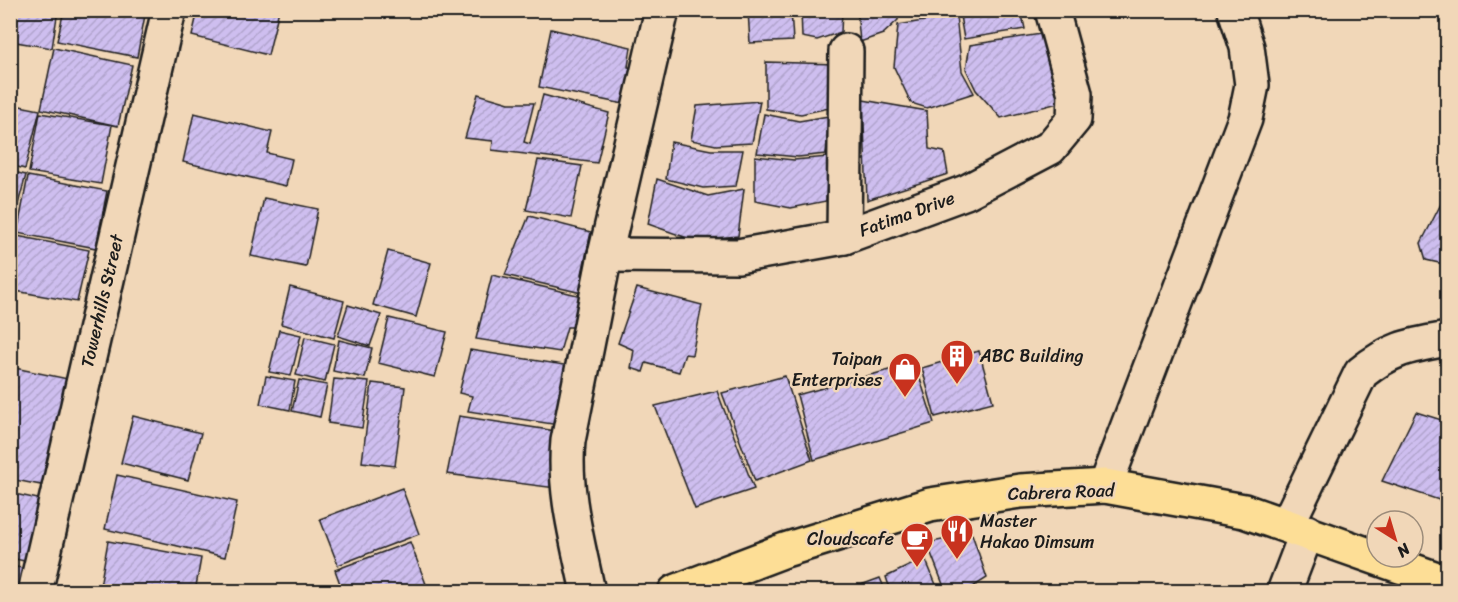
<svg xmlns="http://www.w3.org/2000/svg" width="1458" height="602" font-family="Sriracha,sans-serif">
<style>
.building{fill:url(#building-hatch);stroke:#1c1c1c;stroke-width:1.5}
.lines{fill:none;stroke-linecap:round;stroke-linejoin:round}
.minor-casing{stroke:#1c1c1c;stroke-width:38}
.major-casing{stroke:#1c1c1c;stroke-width:38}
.minor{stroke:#f1d7b8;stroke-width:33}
.major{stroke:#fdde96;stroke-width:33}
.labels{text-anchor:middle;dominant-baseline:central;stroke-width:5;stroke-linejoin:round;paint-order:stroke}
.street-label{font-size:18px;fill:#1c1c1c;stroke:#f1d7b8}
.poi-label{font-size:18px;fill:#1c1c1c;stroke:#f1d7b8;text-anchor:start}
</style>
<defs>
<pattern id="building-hatch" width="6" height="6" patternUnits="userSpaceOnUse" patternTransform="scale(1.5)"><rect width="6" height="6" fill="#cebeef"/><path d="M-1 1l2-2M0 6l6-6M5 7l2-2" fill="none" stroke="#b0a3cc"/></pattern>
</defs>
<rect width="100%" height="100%" fill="#f1d7b8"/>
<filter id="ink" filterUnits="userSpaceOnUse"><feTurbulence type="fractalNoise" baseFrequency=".0167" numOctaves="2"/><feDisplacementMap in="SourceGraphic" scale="12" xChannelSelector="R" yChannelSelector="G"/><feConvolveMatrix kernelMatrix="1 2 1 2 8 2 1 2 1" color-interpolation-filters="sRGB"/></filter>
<g filter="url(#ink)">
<g class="building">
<polygon points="10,10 58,10 52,48 10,41"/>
<polygon points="64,10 146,10 137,57 57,41"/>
<polygon points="198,10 279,10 268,55 192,36"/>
<polygon points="748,10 791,10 793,41 750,43"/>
<polygon points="801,10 842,10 841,32 817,40 802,37"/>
<polygon points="857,10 898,10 898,20 883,34 860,42"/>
<polygon points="959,10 1021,10 1025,29 964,39"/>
<polygon points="956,16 962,71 974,93 927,108 911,103 894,67 898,25"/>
<polygon points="551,29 631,47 628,67 636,69 629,105 539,87"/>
<polygon points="1047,33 1062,102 1001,118 976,90 966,69 970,45"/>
<polygon points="54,48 132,65 118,126 41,109"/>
<polygon points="766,62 835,64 834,107 801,114 766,109"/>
<polygon points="478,94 509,103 534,103 524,142 530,144 543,95 609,113 597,163 492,150 493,141 465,138"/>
<polygon points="863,100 927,111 929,149 944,152 948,174 867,200"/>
<polygon points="760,101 752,143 716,145 691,140 697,106"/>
<polygon points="10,104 40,110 25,169 10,165"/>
<polygon points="40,113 112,125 101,184 29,172"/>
<polygon points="194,113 272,132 267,153 292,159 286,186 183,162"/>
<polygon points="764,114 799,121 829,116 826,154 798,157 757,153"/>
<polygon points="671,142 711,150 743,150 736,186 703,188 666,179"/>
<polygon points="755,156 794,160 828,157 826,201 791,208 755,201"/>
<polygon points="538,160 582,166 571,218 526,210"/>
<polygon points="10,171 26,175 11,230 10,230"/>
<polygon points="28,176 107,191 96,248 17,233"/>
<polygon points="657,179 708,196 744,189 738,236 693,240 648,224"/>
<polygon points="264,198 318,209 306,267 251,256"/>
<polygon points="1442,202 1448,205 1448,265 1426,260 1421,243"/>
<polygon points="529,216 591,232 582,274 590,275 586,294 505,275"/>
<polygon points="17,236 89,250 77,302 10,290 10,260"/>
<polygon points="388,251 431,263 416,317 373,305"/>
<polygon points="492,275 586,297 578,327 567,327 560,352 476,339"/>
<polygon points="290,287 344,301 334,338 281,324"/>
<polygon points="637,288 702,305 692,355 685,354 679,372 646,363 643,372 631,368 634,350 618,343"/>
<polygon points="348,305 381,315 370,346 338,336"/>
<polygon points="389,318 447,332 435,377 378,363"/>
<polygon points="279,330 301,335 291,376 269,372"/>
<polygon points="305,337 334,344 325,382 296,375"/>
<polygon points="339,340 372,348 365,378 333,371"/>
<polygon points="470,350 577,367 565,426 468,411 472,396 459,393"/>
<polygon points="979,351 993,402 935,417 922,368"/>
<polygon points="915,363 934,423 814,460 797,395"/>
<polygon points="10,367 68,379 46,486 10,479"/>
<polygon points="266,376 295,381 290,410 260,404"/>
<polygon points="785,376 812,460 755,481 722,393"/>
<polygon points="334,379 369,382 362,428 328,423"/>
<polygon points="299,380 327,385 320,417 292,411"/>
<polygon points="372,383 405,387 395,466 362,462"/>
<polygon points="717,391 754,489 695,509 655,406"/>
<polygon points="1416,412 1448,422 1448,503 1382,481"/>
<polygon points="133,416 201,433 188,480 121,463"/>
<polygon points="459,416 562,432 556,488 447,474"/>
<polygon points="117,475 237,502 225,557 105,529"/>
<polygon points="402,488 419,534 338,565 320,519"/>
<polygon points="10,493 52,502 39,564 10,558"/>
<polygon points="972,534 987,578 965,592 946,592 927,543"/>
<polygon points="108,541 201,558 195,592 99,592"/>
<polygon points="410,542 429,592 343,592 335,570"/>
<polygon points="925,558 939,592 891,592 886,577"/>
<polygon points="10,566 29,569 22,592 10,592"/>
<polygon points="880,578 886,592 842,592"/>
</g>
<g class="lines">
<defs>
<g id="minor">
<polyline points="844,237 846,51"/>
<polyline points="605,255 738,256 844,237 966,192 1050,148 1074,119 1075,94 1052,10"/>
<polyline points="1105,486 1245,119 1252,85 1247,47 1235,10"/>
<path d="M1287 525 1361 373C1392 348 1408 346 1448 339"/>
<polyline points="35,592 169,10"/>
<path d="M588 592C578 543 563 491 568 441L605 255 662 10"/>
<polyline points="1284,592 1307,532"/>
</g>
<polyline id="major" points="675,592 785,550 930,505 1020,491 1105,486 1244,511 1448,583"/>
</defs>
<use href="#minor" class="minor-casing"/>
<use href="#major" class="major-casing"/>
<use href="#minor" class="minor"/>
<use href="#major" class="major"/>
</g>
</g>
<defs>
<symbol id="building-pin" viewBox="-11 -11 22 30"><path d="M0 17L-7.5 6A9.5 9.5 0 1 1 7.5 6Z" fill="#c8321e" stroke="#f1d7b8"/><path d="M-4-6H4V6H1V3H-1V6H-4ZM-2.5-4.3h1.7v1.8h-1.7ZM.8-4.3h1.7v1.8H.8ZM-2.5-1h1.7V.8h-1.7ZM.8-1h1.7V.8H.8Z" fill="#fff"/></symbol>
<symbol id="shop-pin" viewBox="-11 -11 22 30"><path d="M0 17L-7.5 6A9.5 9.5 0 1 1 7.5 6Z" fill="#c8321e" stroke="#f1d7b8"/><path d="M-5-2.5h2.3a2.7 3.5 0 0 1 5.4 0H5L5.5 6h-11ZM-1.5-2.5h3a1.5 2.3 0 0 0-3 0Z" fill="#fff"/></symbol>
<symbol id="restaurant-pin" viewBox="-11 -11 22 30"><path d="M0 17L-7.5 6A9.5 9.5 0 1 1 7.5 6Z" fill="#c8321e" stroke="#f1d7b8"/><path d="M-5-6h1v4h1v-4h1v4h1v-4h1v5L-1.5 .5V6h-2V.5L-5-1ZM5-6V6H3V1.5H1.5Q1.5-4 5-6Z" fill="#fff"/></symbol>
<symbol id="cafe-pin" viewBox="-11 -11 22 30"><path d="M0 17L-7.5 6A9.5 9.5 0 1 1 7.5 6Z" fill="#c8321e" stroke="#f1d7b8"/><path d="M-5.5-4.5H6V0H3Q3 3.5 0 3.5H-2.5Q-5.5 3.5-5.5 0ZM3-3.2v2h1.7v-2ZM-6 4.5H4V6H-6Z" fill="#fff"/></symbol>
</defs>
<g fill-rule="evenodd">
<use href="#building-pin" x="938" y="337" width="38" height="52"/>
<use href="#shop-pin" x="886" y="350" width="38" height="52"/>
<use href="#restaurant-pin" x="938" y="512" width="38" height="52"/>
<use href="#cafe-pin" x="898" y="520" width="38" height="52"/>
</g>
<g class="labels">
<g class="street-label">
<text transform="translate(907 214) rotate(-20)">Fatima Drive</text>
<text transform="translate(102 301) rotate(-77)">Towerhills Street</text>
<text transform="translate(1061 492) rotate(-2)">Cabrera Road</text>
</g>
<g class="poi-label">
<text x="980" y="356">ABC Building</text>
<text x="882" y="359" text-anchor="end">Taipan<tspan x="882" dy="21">Enterprises</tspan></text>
<text x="980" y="521">Master<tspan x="980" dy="21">Hakao Dimsum</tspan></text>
<text x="894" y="539" text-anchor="end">Cloudscafe</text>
</g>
</g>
<rect width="1458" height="602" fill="none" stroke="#f1d7b8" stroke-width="36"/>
<rect x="18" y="18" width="1422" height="566" fill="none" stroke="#1c1c1c" stroke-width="2" filter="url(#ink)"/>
<g transform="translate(1395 539) rotate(143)"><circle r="28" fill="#f1d7b8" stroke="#9c8c7a" stroke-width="1.5"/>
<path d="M0-4.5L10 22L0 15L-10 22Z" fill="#c8321e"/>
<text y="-9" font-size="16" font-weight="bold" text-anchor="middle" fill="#1c1c1c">N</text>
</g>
</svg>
